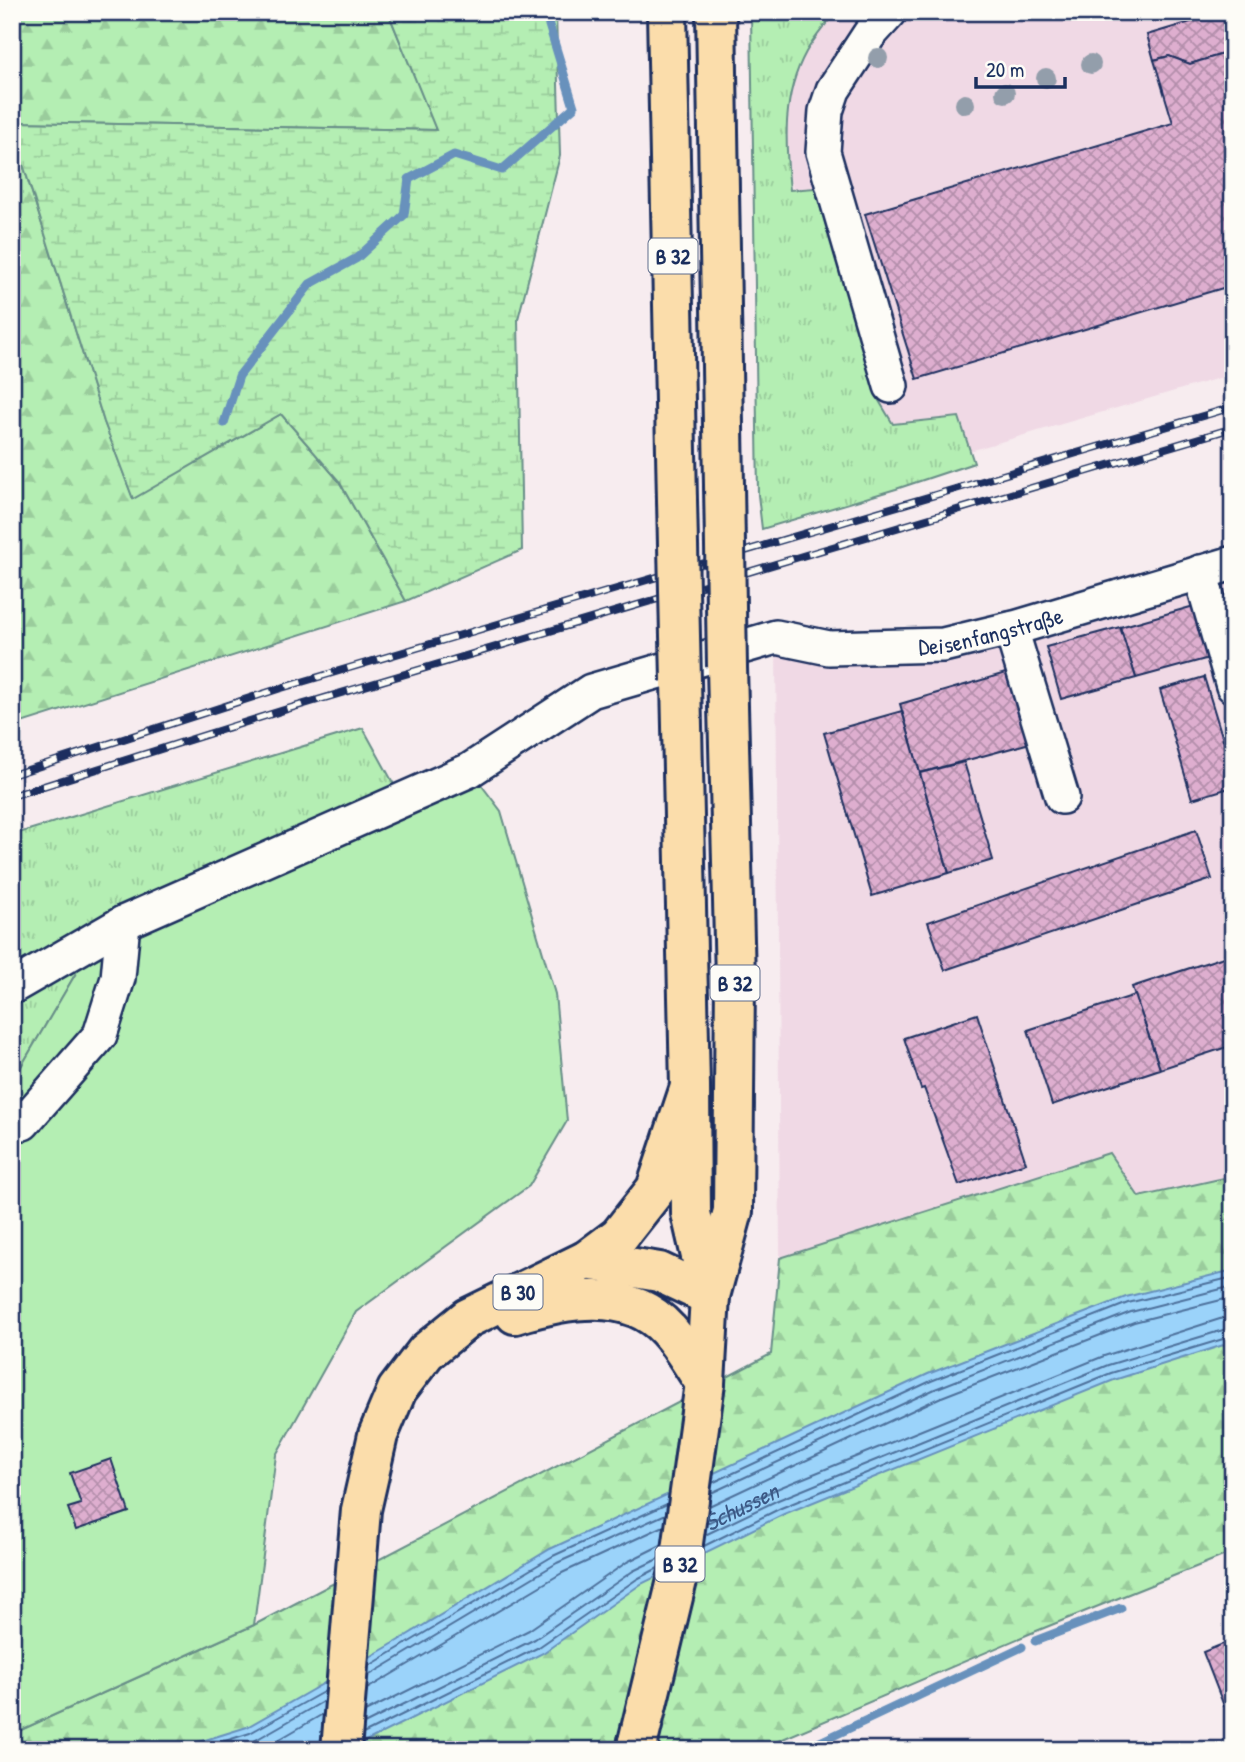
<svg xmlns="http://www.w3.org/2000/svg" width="1245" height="1762" font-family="'Patrick Hand',sans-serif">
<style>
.built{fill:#f0d9e5}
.grass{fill:url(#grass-tufts);stroke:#688e88;stroke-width:2}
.forest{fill:url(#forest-firs);stroke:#688e88;stroke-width:2}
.wetland{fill:url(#wetland-marsh);stroke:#688e88;stroke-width:2}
.garden{fill:#b4eeb3;stroke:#688e88;stroke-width:2}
.water{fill:#9bd3fa;stroke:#6891bc;stroke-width:2}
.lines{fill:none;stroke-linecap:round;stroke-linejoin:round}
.shore{stroke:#4e719c;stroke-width:2}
.stream{stroke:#6891bc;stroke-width:9}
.building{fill:url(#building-cross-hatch);stroke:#1b2f5e;stroke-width:2}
.minor-casing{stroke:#1b2f5e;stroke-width:38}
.major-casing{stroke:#1b2f5e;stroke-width:44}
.highway-casing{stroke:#1b2f5e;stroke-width:44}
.minor{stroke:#fdfcf7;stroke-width:33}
.major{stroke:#fbddab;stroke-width:38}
.highway{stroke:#fbddab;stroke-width:38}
.rail-casing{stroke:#1b2f5e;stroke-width:8}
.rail{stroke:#fdfcf7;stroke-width:5;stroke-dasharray:16;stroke-linecap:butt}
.major-bridge-casing{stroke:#1b2f5e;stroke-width:44;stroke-linecap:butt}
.major-bridge{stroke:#fbddab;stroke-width:38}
.tree{fill:#939eab}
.labels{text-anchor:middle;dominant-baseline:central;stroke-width:6;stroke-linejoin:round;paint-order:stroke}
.shield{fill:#fdfcf7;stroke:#5f6c8c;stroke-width:2}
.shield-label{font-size:21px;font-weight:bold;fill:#1b2f5e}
.street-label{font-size:23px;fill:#1b2f5e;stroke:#fdfcf7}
.water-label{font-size:24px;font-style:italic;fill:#3b5885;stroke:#fdfcf7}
</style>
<defs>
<pattern id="grass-tufts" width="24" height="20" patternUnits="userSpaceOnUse" patternTransform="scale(1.75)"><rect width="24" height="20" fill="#b4eeb3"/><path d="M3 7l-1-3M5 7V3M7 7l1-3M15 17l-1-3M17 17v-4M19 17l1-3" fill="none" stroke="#9acc9c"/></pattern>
<pattern id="forest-firs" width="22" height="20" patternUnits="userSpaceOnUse" patternTransform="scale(1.75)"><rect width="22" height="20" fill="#b4eeb3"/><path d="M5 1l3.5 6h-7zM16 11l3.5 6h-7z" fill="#9acc9c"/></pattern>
<pattern id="wetland-marsh" width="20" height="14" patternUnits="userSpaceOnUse" patternTransform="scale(1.75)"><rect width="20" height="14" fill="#b4eeb3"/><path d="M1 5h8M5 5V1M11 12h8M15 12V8" fill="none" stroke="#9acc9c"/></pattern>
<pattern id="building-cross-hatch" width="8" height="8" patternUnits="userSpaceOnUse" patternTransform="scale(1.75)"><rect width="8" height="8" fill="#deaecf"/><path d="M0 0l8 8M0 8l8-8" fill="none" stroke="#b38eab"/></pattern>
</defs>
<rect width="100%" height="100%" fill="#f7ecef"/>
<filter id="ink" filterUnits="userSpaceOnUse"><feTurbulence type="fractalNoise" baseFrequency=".0143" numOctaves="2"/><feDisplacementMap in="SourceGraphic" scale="14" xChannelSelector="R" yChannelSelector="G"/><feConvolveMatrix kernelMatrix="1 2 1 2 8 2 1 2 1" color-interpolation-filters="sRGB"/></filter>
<g filter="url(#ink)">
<g class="built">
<polygon points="767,12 1233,12 1233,374 881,477 769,111"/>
<polygon points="1233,563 1233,1176 1139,1197 1109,1153 780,1258 776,637 943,645"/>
</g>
<g class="grass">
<path d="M751 12H835C826 25 814 38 806 52 782 96 785 142 790 190L815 188 878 399 893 424 959 417 974 463 896 489 762 529 758 495Z"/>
<polygon points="363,728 402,799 96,939 12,1082 12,835"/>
</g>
<g class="forest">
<polygon points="12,12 388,12 437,130 12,122"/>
<polygon points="12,129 104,422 133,498 281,414 339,481 406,601 12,726"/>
<polygon points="1109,1153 1139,1197 1233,1176 1233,1552 1029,1634 757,1750 12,1750 12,1734 254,1625 771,1354 780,1258"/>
</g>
<polygon class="wetland" points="388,12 556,12 560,156 518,319 522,550 406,601 339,481 281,414 133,499 104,422 12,129 12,122 436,130"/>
<polygon class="garden" points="470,770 501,811 555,994 567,1121 529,1186 356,1312 276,1455 254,1625 12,1734 12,1082 96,939"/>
<polygon class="water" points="1233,1270 1233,1342 1114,1380 784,1514 641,1584 543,1653 348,1750 173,1750 247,1727 389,1646 550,1549 928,1374 1126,1297"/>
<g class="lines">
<g class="shore">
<polyline points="712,1483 931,1381 1128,1303 1233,1277"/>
<polyline points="711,1493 935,1389 1131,1312 1233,1286"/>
<polyline points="709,1506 939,1398 1134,1322 1233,1297"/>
<path id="s1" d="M707 1523 774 1490 1104 1356 1223 1318 1233 1317"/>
<polyline points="705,1535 778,1500 1108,1365 1233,1327"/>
<polyline points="704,1546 781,1508 1111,1373 1233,1336"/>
<polyline points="369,1666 553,1556 667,1504"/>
<polyline points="368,1676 557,1563 666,1514"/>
<polyline points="367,1689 562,1573 664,1526"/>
<polyline points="365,1712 529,1630 627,1562 661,1545"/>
<polyline points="364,1724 535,1639 633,1571 660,1558"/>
<polyline points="363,1734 539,1647 637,1579 658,1568"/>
<polyline points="197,1750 250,1733 325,1691"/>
<polyline points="227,1750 254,1741 324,1701"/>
<polyline points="261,1750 323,1714"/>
</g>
<g class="stream">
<polyline points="224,423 239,376 310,284 357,258 404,215 409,179 454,155 502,170 574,107 545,12"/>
<polyline points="1035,1641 1121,1608"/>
<polyline points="803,1750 1022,1647"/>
</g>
</g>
<g class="building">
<polygon points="1224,12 1232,12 1233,14 1233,51 1190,64 1169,56 1154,60 1147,35"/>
<polygon points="1233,51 1233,285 917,379 865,214 1173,123 1154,60 1169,56 1190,64"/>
<polygon points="1194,606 1209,658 1136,678 1120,627"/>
<polygon points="1120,627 1136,678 1061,699 1046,647"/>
<polygon points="1009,672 1030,743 920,773 900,704"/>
<polygon points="1204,677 1233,772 1233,787 1192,799 1160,690"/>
<polygon points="902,711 949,873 872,896 824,733"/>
<polygon points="964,762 993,860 949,873 920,773"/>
<polygon points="1196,830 1212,879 945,970 928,922"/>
<polygon points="1233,954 1233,1045 1160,1069 1132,987"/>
<polygon points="1135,995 1160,1069 1052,1105 1028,1030"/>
<polygon points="977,1014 1026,1163 959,1185 924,1088 921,1089 904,1038"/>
<polygon points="111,1459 129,1512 76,1530 68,1508 81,1504 70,1473"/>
<polygon points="1233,1640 1233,1703 1224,1706 1203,1652"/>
</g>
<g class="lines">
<defs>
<g id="minor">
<polyline points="890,12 869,35 833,90 826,111 823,152 891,386"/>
<polyline points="1200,572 1233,686"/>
<polyline points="1011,629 1062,797"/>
<path id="s2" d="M12 987 123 923 470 770 591 691 776 637 829 648 943 645 1018 627 1233 563"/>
<polyline points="23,1123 100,1035 118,978 123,923"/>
</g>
<g id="major">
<polyline points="667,12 677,500"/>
<polyline points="716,12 724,485"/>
<polyline points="681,681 690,1087 691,1213 709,1291"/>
<polyline points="636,1750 679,1572 705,1383 710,1296 733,1211 735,979 727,667"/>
</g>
<g id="highway">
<polyline points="587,1260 659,1272 710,1296"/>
<path d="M515 1314C564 1299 629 1286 668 1330 682 1345 693 1366 705 1383"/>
<polyline points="638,1742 639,1750"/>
<polyline points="341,1750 361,1510 378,1435 397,1390 426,1352 468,1318 587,1260 619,1236 656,1189 690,1087"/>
</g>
</defs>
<use href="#minor" class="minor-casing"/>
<use href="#major" class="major-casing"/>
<use href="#highway" class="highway-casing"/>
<use href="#minor" class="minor"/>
<use href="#major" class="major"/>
<use href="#highway" class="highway"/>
<defs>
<g id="rail">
<polyline points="12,775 278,689 1233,407"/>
<polyline points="12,796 284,710 1233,428"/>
</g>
</defs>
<use href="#rail" class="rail-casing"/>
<use href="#rail" class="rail"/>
<defs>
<g id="major-bridge">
<polyline points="724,485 727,667"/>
<polyline points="677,500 681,681"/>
</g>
</defs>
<use href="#major-bridge" class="major-bridge-casing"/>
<use href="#major-bridge" class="major-bridge"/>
</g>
<g class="tree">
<circle cx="878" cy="58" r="10"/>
<circle cx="1091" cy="64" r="10"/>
<circle cx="1046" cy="78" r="10"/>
<circle cx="1005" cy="93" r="10"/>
<circle cx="965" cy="104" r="10"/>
</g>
</g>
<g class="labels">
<g class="shield">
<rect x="648.5" y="238.5" width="49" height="35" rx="5"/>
<rect x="710.5" y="965.5" width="49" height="35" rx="5"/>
<rect x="493.5" y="1274.5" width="49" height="35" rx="5"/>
<rect x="655.5" y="1546.5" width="49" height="35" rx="5"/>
</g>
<g class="shield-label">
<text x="673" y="256">B 32</text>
<text x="735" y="983">B 32</text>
<text x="518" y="1292">B 30</text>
<text x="680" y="1564">B 32</text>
</g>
<g class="street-label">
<text stroke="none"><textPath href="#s2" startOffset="1062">Deisenfangstraße</textPath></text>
</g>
<g class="water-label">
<text stroke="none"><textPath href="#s1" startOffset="38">Schussen</textPath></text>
</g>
</g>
<rect width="1245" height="1762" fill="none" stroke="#fdfcf7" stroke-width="42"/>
<rect x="21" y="21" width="1203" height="1720" fill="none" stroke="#1b2f5e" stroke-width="2.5" filter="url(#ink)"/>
<path d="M976 77v10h89v-10" fill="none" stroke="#1b2f5e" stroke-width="3.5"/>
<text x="986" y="77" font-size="21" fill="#1b2f5e" stroke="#fdfcf7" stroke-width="5" paint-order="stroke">20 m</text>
</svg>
